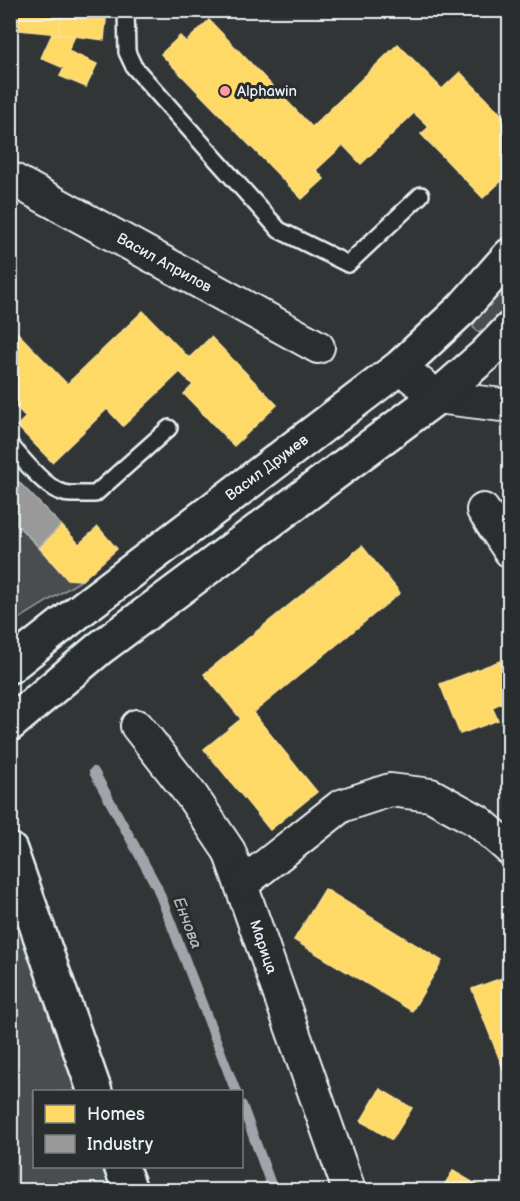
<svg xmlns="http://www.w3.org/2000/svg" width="520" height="1201" font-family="'Balsamiq Sans',sans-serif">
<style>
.green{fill:#494d4f;stroke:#989fa4;stroke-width:1.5}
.homes{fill:#ffd966;stroke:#f8e092;stroke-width:1.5}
.industry{fill:#999;stroke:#b1b3b6;stroke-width:1.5}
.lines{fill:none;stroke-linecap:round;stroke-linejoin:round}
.stream{stroke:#9fa5aa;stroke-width:10}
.service-casing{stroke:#e8f1f8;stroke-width:20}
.minor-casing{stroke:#e8f1f8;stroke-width:36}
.tertiary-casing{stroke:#e8f1f8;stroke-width:38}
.secondary-casing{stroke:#e8f1f8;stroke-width:38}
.service{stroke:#2a2d2e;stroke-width:15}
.minor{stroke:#2a2d2e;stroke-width:32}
.tertiary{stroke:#2a2d2e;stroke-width:33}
.secondary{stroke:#2a2d2e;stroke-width:33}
.poi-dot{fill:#ff9aa2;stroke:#2a2d2e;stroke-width:2}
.labels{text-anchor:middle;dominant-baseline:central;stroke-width:6;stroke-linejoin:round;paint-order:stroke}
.poi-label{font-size:15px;fill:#e8f1f8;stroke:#2a2d2e;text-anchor:start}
.street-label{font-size:15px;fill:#e8f1f8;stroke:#2a2d2e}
.water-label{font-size:16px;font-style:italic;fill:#b1b8be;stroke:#2a2d2e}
</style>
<rect width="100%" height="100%" fill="#323536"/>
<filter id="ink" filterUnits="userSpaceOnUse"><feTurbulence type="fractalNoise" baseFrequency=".0167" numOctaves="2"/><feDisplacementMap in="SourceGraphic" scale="12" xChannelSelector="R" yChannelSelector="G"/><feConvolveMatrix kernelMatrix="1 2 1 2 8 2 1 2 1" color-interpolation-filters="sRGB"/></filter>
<g filter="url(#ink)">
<g class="green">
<polygon points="509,255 509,315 478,332 473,327 475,315"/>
<polygon points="11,518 67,578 82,580 11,624"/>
<polygon points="10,850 95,1091 34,1092 34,1166 121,1167 130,1190 11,1190"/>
</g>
<g class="homes">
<polygon points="12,10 61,10 59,34 10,29"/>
<polygon points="61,10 107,10 104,40 59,34"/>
<polygon points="209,20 312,127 398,44 442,89 460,72 510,123 510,173 483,198 421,134 429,127 414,113 361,164 343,145 316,170 324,179 302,199 161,54 180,36 186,42"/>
<polygon points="52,34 75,36 68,51 97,64 86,87 60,76 64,68 41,58"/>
<polygon points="143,311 189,358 211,337 277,405 234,446 184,394 193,385 180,372 123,426 107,409 52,462 17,426 26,417 10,401 10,325 67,384"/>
<polygon points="61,525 79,544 98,527 117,549 82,580 67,579 39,547"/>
<polygon points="362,546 400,593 253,713 317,792 270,830 204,749 241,719 204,674"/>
<polygon points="510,657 510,715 504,702 492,707 498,720 460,734 440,684"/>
<polygon points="325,889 442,961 412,1011 294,940"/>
<polygon points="502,978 510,998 510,1086 472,989"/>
<polygon points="380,1089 412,1108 392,1140 361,1121"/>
<polygon points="453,1171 486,1190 441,1190"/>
</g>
<polygon class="industry" points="10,473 61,525 39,547 10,518"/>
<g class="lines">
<g class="stream">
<polyline points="94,772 157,887 236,1092"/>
<polyline points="242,1105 273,1190"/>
</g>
<defs>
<g id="service">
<polyline points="126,10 127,52 134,67 279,230 348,264 421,195"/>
<path d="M10 445C25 461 49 495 72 494 80 494 87 494 95 494L169 428"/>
</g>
<g id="minor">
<polyline points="10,178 318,347"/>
<polyline points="400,367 437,397 510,406"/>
<polyline points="483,510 510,551"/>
<polyline points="137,726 192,796 229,851 349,1190"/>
<polyline points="242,884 341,806 390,790 431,795 478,821 510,849"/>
</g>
<g id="tertiary">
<polyline points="10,666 82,609 400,367 462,309 510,255"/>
<polyline points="10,724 100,648 437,397 485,355 510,329"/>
</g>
<g id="secondary">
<polyline points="10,850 95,1092"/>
<polyline points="121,1166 130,1190"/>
</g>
</defs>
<use href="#service" class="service-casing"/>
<use href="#minor" class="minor-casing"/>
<use href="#tertiary" class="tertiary-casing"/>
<use href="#secondary" class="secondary-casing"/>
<use href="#service" class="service"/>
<use href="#minor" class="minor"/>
<use href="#tertiary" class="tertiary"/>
<use href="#secondary" class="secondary"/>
</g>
</g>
<circle class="poi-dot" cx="225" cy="91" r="6"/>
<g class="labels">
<g class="poi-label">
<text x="237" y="91">Alphawin</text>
</g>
<g class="street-label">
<text transform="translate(164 263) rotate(29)">Васил Априлов</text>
<text transform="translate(267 468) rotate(-37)">Васил Друмев</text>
<text transform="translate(263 947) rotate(71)">Марица</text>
</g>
<g class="water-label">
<text transform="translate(187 923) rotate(69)">Енчова</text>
</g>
</g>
<rect width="520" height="1201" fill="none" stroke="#2a2d2e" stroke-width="36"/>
<rect x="18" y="18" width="484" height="1165" fill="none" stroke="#e8f1f8" stroke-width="2" filter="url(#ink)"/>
<rect x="33" y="1090" width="210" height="78" fill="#2a2d2e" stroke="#767b7f" stroke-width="1.5"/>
<rect x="45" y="1105" width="30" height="18" fill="#ffd966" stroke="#767b7f" stroke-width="1.5"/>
<text x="87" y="1120" font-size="18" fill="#e8f1f8">Homes</text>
<rect x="45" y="1135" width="30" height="18" fill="#999999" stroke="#767b7f" stroke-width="1.5"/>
<text x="87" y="1150" font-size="18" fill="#e8f1f8">Industry</text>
</svg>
